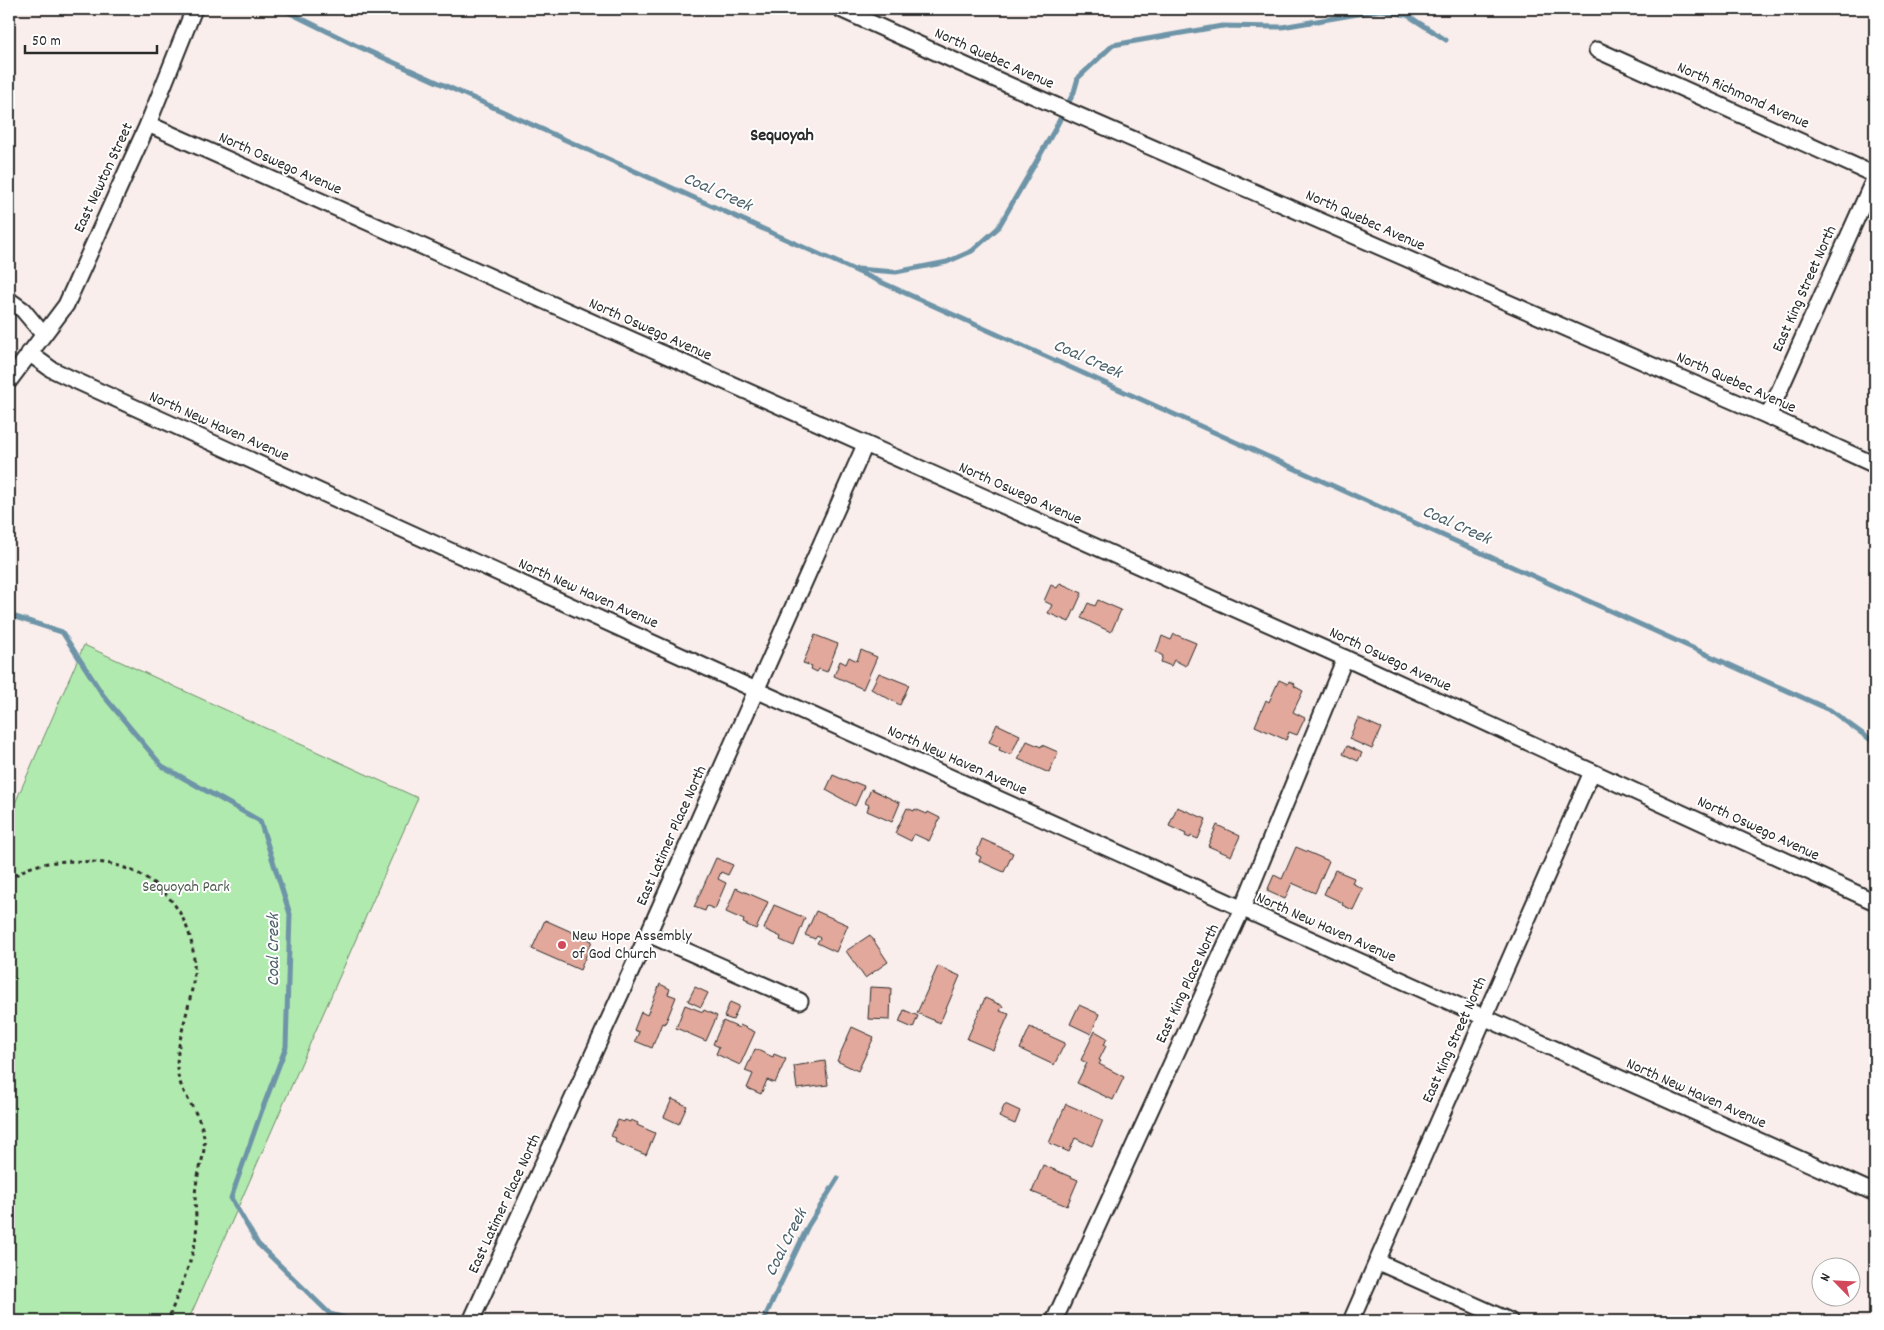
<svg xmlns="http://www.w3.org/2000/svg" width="1884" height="1330" font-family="Dekko,sans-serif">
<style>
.green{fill:#b1eaae;stroke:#6e8a6c}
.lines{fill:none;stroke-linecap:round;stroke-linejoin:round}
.stream{stroke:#6e94a8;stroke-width:5}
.building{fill:#e1a89b;stroke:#2b2b2b}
.street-casing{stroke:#2b2b2b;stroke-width:19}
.path{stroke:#2b2b2b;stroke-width:3;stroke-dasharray:4 4;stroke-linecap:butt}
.street{stroke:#fff;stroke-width:15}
.poi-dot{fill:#d1495b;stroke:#fff;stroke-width:2}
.labels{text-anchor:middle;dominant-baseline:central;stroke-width:4;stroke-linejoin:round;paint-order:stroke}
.street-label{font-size:16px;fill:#2b2b2b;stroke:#fff}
.park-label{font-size:16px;fill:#4c5b4c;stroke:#fff}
.poi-label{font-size:16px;fill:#2b2b2b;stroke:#fff;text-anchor:start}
.neighbourhood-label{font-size:18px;font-weight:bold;fill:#2b2b2b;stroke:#fff}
.water-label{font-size:18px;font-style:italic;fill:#4c6069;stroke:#fff}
</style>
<rect width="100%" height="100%" fill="#f9eeeb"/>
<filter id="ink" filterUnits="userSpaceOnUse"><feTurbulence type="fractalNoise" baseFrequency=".02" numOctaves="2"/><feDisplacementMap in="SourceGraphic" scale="10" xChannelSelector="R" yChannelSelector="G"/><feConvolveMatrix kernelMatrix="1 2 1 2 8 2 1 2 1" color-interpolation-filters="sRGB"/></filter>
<g filter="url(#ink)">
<polygon class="green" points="84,645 418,798 188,1321 9,1321 9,817"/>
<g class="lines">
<g class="stream">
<polyline points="282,9 355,45 1830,710 1875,743"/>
<polyline points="857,269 896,272 947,262 972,251 998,228 1055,129 1074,92 1078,78 1113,45 1222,26 1282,27 1381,10 1407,15 1446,40"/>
<polyline points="9,615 62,632 103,695 162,766 260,821 290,914 286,1047 262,1110 231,1198 258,1244 330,1314 356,1321"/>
<polyline points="763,1321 808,1226 838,1178"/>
</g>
</g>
<g class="building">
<polygon points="1060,583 1082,593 1069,622 1048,613 1052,605 1044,601 1051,585 1057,588"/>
<polygon points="1098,600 1121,610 1111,632 1081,618 1088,603 1095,606"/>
<polygon points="1174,634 1196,643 1186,666 1174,660 1171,666 1161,662 1163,656 1156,652 1162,636 1171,640"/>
<polygon points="815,635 838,644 827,672 819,669 817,672 811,669 812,666 803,663"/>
<polygon points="861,650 877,657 863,689 834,676 840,661 846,664 849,657 857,661"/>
<polygon points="879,673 909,685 900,705 871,689"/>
<polygon points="1279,680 1288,684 1289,681 1295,684 1294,686 1303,691 1293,712 1305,718 1297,735 1289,732 1286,740 1255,726 1266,700 1269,702"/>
<polygon points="1358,718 1381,728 1372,749 1349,739"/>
<polygon points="997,724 1020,735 1011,755 999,750 1000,747 989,742"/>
<polygon points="1027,741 1041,747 1042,745 1058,752 1049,773 1018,759"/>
<polygon points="1347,746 1362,753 1358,761 1343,754"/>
<polygon points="833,775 853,784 854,782 864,786 855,806 826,790"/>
<polygon points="871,789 900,803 892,822 867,811 869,805 865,803"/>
<polygon points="1177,807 1206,819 1198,839 1191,836 1190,838 1185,836 1186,834 1169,826"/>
<polygon points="907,808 914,811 915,809 927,814 928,812 940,818 929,841 914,834 911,841 895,833"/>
<polygon points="1217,825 1240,836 1231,856 1208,846"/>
<polygon points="982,839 1013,853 1004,872 979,861 981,857 976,854"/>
<polygon points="1296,847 1329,861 1315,893 1292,883 1285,899 1267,891 1274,875 1282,879"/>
<polygon points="716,858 733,865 728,875 721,872 718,879 726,883 715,909 707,906 705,911 694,907"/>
<polygon points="1335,870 1354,878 1352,883 1363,889 1353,910 1342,905 1343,903 1324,894"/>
<polygon points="736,888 768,902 756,929 743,923 744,920 726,912"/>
<polygon points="774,905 805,918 794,946 780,940 781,937 764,929"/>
<polygon points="816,911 848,925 836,952 817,943 820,938 817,936 815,939 805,935"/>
<polygon points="545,920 592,941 580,970 532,949"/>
<polygon points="870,935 888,962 865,978 846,951"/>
<polygon points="938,966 960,976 940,1023 917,1013"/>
<polygon points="660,984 670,989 668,994 676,997 665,1024 662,1023 652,1048 635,1041 639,1032 634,1030 641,1012 647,1015"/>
<polygon points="695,987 708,993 701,1007 688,1001"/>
<polygon points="870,987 891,988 890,1020 868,1019"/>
<polygon points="985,998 1003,1006 1000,1011 1009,1014 993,1050 967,1039"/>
<polygon points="730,1002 739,1006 733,1020 724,1017"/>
<polygon points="685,1005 703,1012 704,1010 717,1016 706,1041 676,1028"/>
<polygon points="1079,1005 1099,1014 1091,1034 1070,1024"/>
<polygon points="904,1010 918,1016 913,1028 899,1022"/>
<polygon points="723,1021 739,1028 740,1025 755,1032 740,1065 716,1054 719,1047 713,1044"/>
<polygon points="852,1027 874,1037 858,1071 837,1061"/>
<polygon points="1030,1027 1065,1043 1054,1065 1020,1049"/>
<polygon points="1095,1031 1107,1038 1104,1045 1106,1046 1099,1060 1101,1061 1099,1064 1124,1077 1113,1100 1077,1083 1087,1063 1081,1060"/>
<polygon points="755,1049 773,1057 774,1054 786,1059 775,1083 767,1080 761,1094 747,1088 753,1074 745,1071"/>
<polygon points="825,1061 828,1085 797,1089 794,1066"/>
<polygon points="672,1099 687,1106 679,1124 664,1117"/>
<polygon points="1005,1104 1020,1111 1015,1124 999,1117"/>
<polygon points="1066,1104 1103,1120 1092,1146 1075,1138 1069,1152 1049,1143"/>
<polygon points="618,1120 624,1122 625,1120 630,1122 631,1120 638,1123 637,1125 655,1133 646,1155 615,1142 616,1138 611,1136"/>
<polygon points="1043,1165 1078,1180 1067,1206 1032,1192"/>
</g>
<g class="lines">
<defs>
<g id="street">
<polyline points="840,9 1013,87 1768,416 1875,465"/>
<polyline points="1597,50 1875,175"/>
<polyline points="148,124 1345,658 1875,902"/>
<polyline points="9,300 23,310 43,334"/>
<polyline points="29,353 51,369 70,378 756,690 1875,1193"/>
<polyline points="9,381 66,305 148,124 194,9"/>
<polyline points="1768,416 1875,177"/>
<polyline points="648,934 800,1001"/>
<polyline points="1378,1262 1510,1321"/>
<polyline points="471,1321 648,934 865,445"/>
<polyline points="1054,1321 1242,909 1345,658"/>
<polyline points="1351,1321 1592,772"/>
</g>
</defs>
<use href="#street" class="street-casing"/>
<path class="path" d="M9 881C29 860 66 860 94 862 158 865 202 920 193 983 189 1010 178 1037 177 1064 176 1092 202 1112 204 1138 206 1153 198 1171 196 1186 193 1204 199 1225 195 1243 190 1267 176 1297 168 1321"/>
<use href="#street" class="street"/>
</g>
</g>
<circle class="poi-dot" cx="562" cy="945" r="5"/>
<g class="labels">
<g class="street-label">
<text transform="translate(994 59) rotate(24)">North Quebec Avenue</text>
<text transform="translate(1743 96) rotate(24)">North Richmond Avenue</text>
<text transform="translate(280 164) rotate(24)">North Oswego Avenue</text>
<text transform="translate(104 178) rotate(-65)">East Newton Street</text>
<text transform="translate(1365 221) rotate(24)">North Quebec Avenue</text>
<text transform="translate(1805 289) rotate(-66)">East King Street North</text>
<text transform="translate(650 330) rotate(24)">North Oswego Avenue</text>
<text transform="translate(1736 383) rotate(24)">North Quebec Avenue</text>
<text transform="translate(219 427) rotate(24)">North New Haven Avenue</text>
<text transform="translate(1020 494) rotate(24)">North Oswego Avenue</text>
<text transform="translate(588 594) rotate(24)">North New Haven Avenue</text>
<text transform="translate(1390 660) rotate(25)">North Oswego Avenue</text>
<text transform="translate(957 761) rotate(24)">North New Haven Avenue</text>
<text transform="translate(1758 829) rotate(25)">North Oswego Avenue</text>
<text transform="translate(672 836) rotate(-66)">East Latimer Place North</text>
<text transform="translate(1326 928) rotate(24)">North New Haven Avenue</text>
<text transform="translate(1188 984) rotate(-65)">East King Place North</text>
<text transform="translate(1455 1040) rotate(-66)">East King Street North</text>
<text transform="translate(1696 1094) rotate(24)">North New Haven Avenue</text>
<text transform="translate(505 1204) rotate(-65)">East Latimer Place North</text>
</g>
<g class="park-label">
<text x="186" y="887">Sequoyah Park</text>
</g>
<g class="poi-label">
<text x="572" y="936">New Hope Assembly<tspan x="572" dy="18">of God Church</tspan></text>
</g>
<g class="neighbourhood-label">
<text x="782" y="136">Sequoyah</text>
</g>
<g class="water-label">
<text transform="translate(717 193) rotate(24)">Coal Creek</text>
<text transform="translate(1087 360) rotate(24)">Coal Creek</text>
<text transform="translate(1456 526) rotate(24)">Coal Creek</text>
<text transform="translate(274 950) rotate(-90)">Coal Creek</text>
<text transform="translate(787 1243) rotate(-63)">Coal Creek</text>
</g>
</g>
<rect width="1884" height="1330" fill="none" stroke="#fff" stroke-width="30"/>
<rect x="15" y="15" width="1854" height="1300" fill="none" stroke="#2b2b2b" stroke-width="2" filter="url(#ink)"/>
<g transform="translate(1836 1282) rotate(294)"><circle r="24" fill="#ffffff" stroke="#aaaaaa"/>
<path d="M0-4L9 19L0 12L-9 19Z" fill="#d1495b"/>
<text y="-8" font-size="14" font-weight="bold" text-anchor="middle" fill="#2b2b2b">N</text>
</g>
<path d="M25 45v8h132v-8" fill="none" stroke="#2b2b2b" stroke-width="2.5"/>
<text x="32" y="45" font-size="15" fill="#2b2b2b" stroke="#ffffff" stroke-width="4" paint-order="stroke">50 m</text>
</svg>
